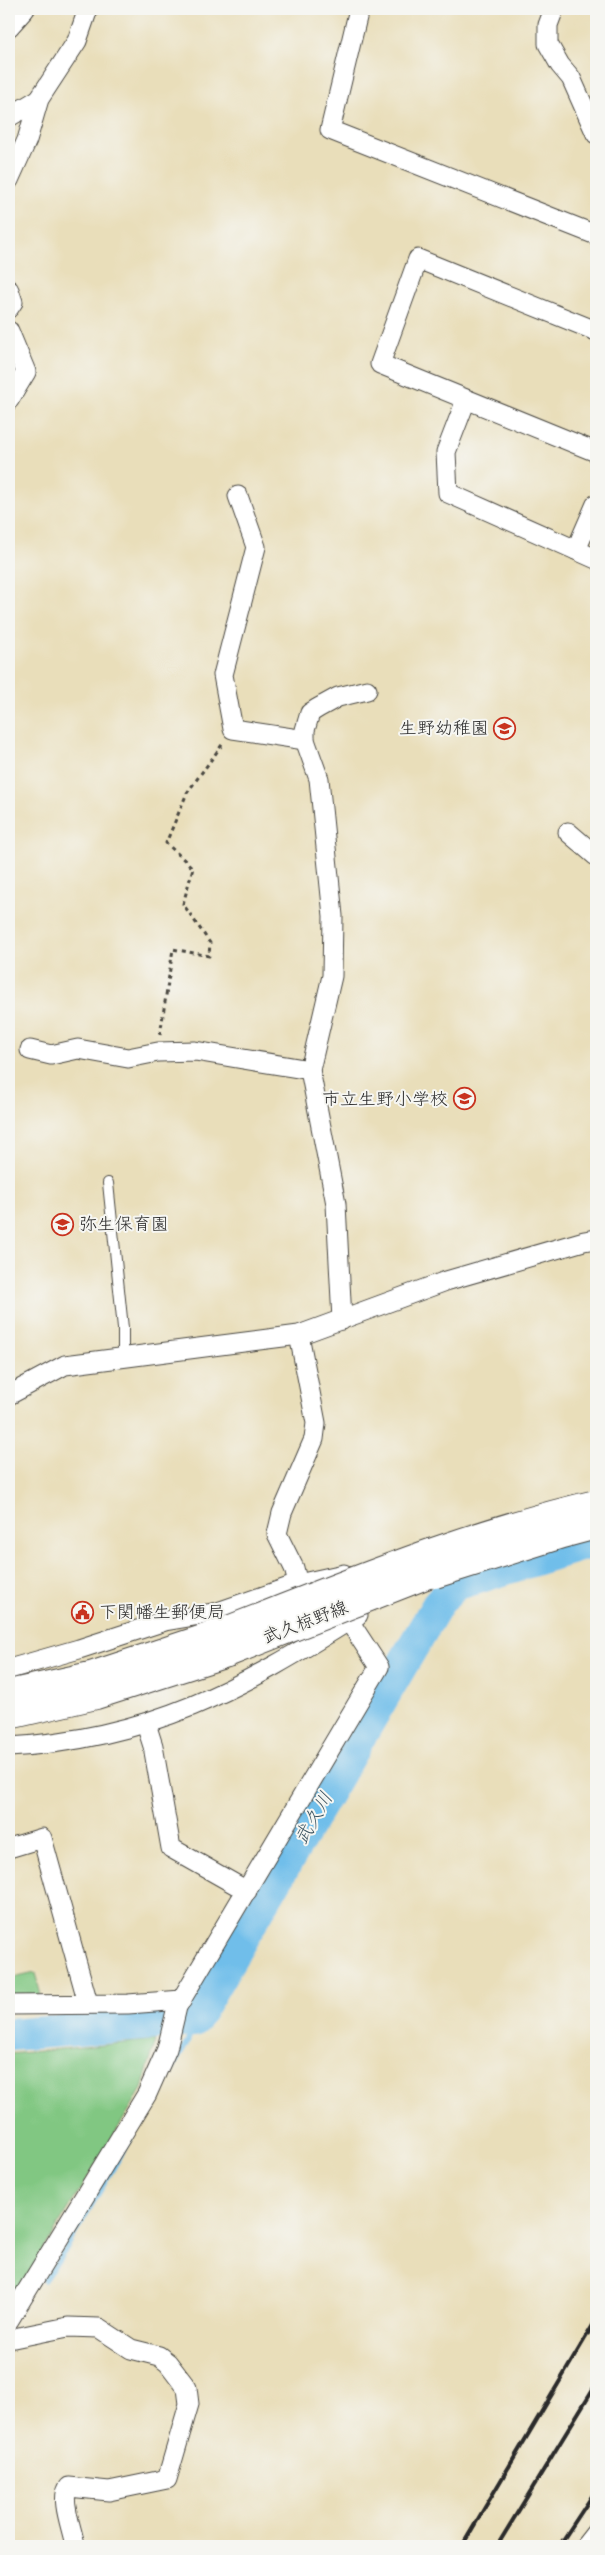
<svg xmlns="http://www.w3.org/2000/svg" width="605" height="2555" font-family="Itim,'Klee One',sans-serif">
<style>
.green{fill:#81c782;stroke:#567956}
.lines{fill:none;stroke-linecap:round;stroke-linejoin:round}
.stream{stroke:#70beea;stroke-width:5.5}
.river{stroke:#70beea;stroke-width:32}
.service-casing{stroke:#484640;stroke-width:12}
.minor-casing{stroke:#484640;stroke-width:21}
.secondary-casing{stroke:#484640;stroke-width:30}
.path{stroke:#484640;stroke-width:3;stroke-dasharray:4 4;stroke-linecap:butt}
.service{stroke:#fff;stroke-width:10}
.minor{stroke:#fff;stroke-width:19}
.secondary{stroke:#fff;stroke-width:28}
.rail{stroke:#2b2b2b;stroke-width:4}
.secondary-bridge-casing{stroke:#484640;stroke-width:30;stroke-linecap:butt}
.secondary-bridge{stroke:#fff;stroke-width:28}
.labels{text-anchor:middle;dominant-baseline:central;stroke-width:4;stroke-linejoin:round;paint-order:stroke}
.poi-label{font-size:18px;fill:#2b2b2b;stroke:#f6f6f2;text-anchor:end}
.street-label{font-size:18px;fill:#2b2b2b;stroke:#f6f6f2}
.water-label{font-size:19px;font-style:italic;fill:#405764;stroke:#f6f6f2}
</style>
<rect width="100%" height="100%" fill="#f6f6f2"/>
<filter id="ink" filterUnits="userSpaceOnUse"><feTurbulence type="fractalNoise" baseFrequency=".02" numOctaves="2"/><feDisplacementMap in="SourceGraphic" scale="10" xChannelSelector="R" yChannelSelector="G"/><feConvolveMatrix kernelMatrix="1 2 1 2 8 2 1 2 1" color-interpolation-filters="sRGB"/></filter>
<filter id="wash" filterUnits="userSpaceOnUse"><feTurbulence type="fractalNoise" baseFrequency=".0096" numOctaves="4" result="noise"/><feDisplacementMap in="SourceGraphic" scale="20" xChannelSelector="R" yChannelSelector="G"/><feGaussianBlur stdDeviation="1.12" result="paint"/><feColorMatrix in="noise" values="0 0 0 0 0 0 0 0 0 0 0 0 0 0 0 0 0 1.4 0 .05"/><feComposite in="paint" operator="in"/></filter>
<g filter="url(#wash)">
<rect width="100%" height="100%" fill="#e9deba"/>
<g class="green">
<polygon points="35,1973 41,1995 9,1994 9,1979"/>
<polygon points="156,2040 142,2089 9,2306 9,2054"/>
</g>
<g class="lines">
<g class="stream">
<polyline points="154,2099 187,2043 194,2021"/>
<polyline points="44,2280 64,2252 130,2139"/>
</g>
<polyline class="river" points="9,2035 194,2021 439,1602 455,1585 596,1541"/>
</g>
</g>
<g filter="url(#ink)">
<g class="lines">
<defs>
<polyline id="service" points="108,1183 123,1328 123,1357"/>
<g id="minor">
<polyline points="359,9 330,130 596,235"/>
<polyline points="554,9 548,25 548,44 560,65 571,78 596,134"/>
<polyline points="9,27 25,9"/>
<polyline points="9,117 39,99"/>
<polyline points="9,180 27,140 39,99 77,41 88,9"/>
<polyline points="9,290 13,302 9,308"/>
<polyline points="9,331 26,372 9,400"/>
<polyline points="596,331 418,259 380,364 596,452"/>
<polyline points="466,400 446,452 448,493 596,559"/>
<polyline points="238,496 256,547 223,675 233,729 305,740"/>
<polyline points="576,550 596,504"/>
<polyline points="568,832 596,856"/>
<polyline points="30,1050 51,1055 78,1049 128,1058 158,1052 195,1051 310,1070"/>
<polyline points="342,1320 336,1204 310,1070 332,976 333,916 319,779 305,740 305,730 310,713 318,708 338,697 367,690"/>
<polyline points="9,1395 65,1365 299,1335 446,1281 584,1241 596,1239"/>
<polyline points="9,1669 79,1649 165,1621 218,1612 298,1584 344,1574"/>
<polyline points="146,1724 153,1746 171,1848 247,1891"/>
<path d="M9 1747C150 1739 241 1689 358 1615"/>
<polyline points="9,1848 42,1838 88,2003"/>
<polyline points="9,2005 128,2004 182,2000"/>
<polyline points="9,2320 147,2094 167,2049 177,2007 379,1667 349,1621 298,1584 294,1568 277,1534 282,1513 314,1439 316,1423 299,1335"/>
<path d="M9 2339 68 2327 99 2328 131 2349 159 2356 168 2363 187 2388 189 2404 167 2479 109 2491 69 2487C59 2498 73 2531 75 2546"/>
<polyline points="585,2546 596,2532"/>
</g>
<g id="secondary">
<polyline points="9,1694 91,1676 218,1634"/>
<polyline points="9,1715 96,1695 227,1653"/>
</g>
</defs>
<use href="#service" class="service-casing"/>
<use href="#minor" class="minor-casing"/>
<use href="#secondary" class="secondary-casing"/>
<polyline class="path" points="160,1035 173,949 209,956 210,943 183,904 193,868 166,843 187,793 224,742"/>
<use href="#service" class="service"/>
<use href="#minor" class="minor"/>
<use href="#secondary" class="secondary"/>
<g class="rail">
<polyline points="462,2546 596,2320"/>
<polyline points="497,2546 596,2384"/>
<polyline points="559,2546 596,2490"/>
</g>
<defs>
<g id="secondary-bridge">
<polyline points="435,1574 562,1534 596,1525"/>
<path d="M218 1634C342 1586 466 1534 596 1504"/>
<polyline points="227,1653 451,1565"/>
</g>
</defs>
<use href="#secondary-bridge" class="secondary-bridge-casing"/>
<use href="#secondary-bridge" class="secondary-bridge"/>
</g>
</g>
<defs>
<symbol id="school-ring" viewBox="-11 -11 22 22"><circle r="9.5" fill="#f6f6f2" stroke="#c8321e" stroke-width="1.5"/><path d="M0-5L7-2L0 1L-7-2ZM-4 1L0 2.5L4 1V4Q0 6-4 4Z" fill="#c8321e"/></symbol>
<symbol id="civic-ring" viewBox="-11 -11 22 22"><circle r="9.5" fill="#f6f6f2" stroke="#c8321e" stroke-width="1.5"/><path d="M-.6-6.5H3V-4.5H.6V-3L4-1V1h2V6H-6V1h2V-1L-.6-3ZM-1.2 2.5V6h2.4V2.5Z" fill="#c8321e"/></symbol>
</defs>
<g fill-rule="evenodd">
<use href="#school-ring" x="492" y="716" width="25" height="25"/>
<use href="#school-ring" x="452" y="1086" width="25" height="25"/>
<use href="#school-ring" x="50" y="1212" width="25" height="25"/>
<use href="#civic-ring" x="70" y="1600" width="25" height="25"/>
</g>
<g class="labels">
<g class="poi-label">
<text x="489" y="728">生野幼稚園</text>
<text x="448" y="1099">市立生野小学校</text>
<text x="79" y="1224" text-anchor="start">弥生保育園</text>
<text x="99" y="1612" text-anchor="start">下関幡生郵便局</text>
</g>
<g class="street-label">
<text transform="translate(305 1622) rotate(-21)">武久椋野線</text>
</g>
<g class="water-label">
<text transform="translate(313 1818) rotate(-60)">武久川</text>
</g>
</g>
<rect width="605" height="2555" fill="none" stroke="#f6f6f2" stroke-width="30"/>
</svg>
